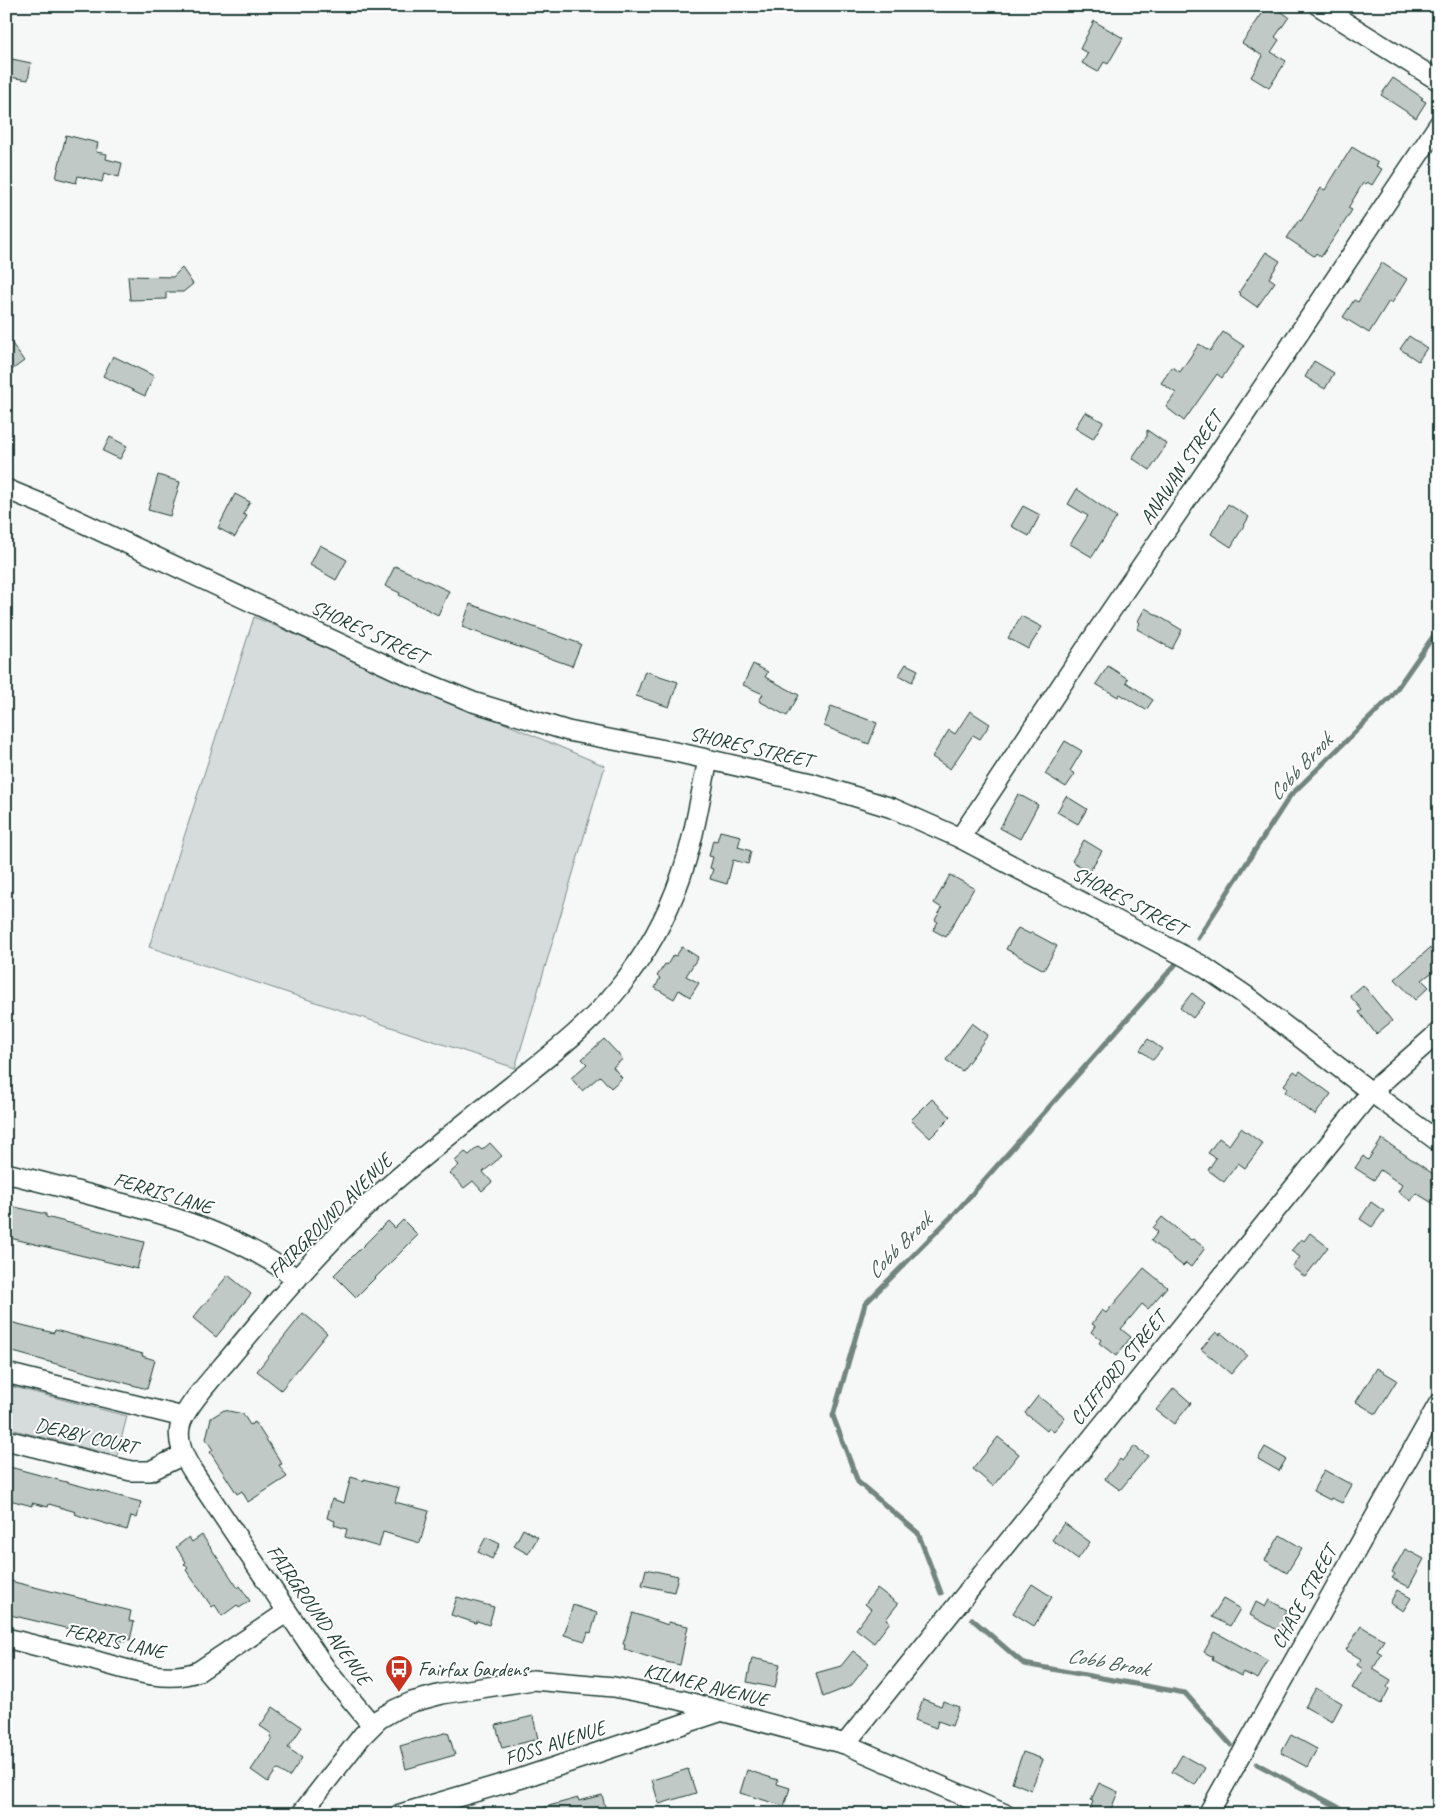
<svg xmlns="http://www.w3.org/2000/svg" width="1445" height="1820" font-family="Caveat,sans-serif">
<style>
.green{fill:#d6dcdb;stroke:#7a8c88}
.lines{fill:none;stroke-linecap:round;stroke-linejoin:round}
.stream{stroke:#72857f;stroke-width:5}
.building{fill:#c0c9c6;stroke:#1f3d34}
.minor-casing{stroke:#1f3d34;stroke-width:22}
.minor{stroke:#fff;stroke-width:19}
.labels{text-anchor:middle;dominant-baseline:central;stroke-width:4;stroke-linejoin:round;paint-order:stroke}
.street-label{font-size:20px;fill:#1f3d34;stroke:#fff}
.poi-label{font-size:20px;fill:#1f3d34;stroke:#fff;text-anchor:start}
.water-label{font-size:21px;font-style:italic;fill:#49615a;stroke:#fff}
</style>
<rect width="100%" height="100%" fill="#f6f7f7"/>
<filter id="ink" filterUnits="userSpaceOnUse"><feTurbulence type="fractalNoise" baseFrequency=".02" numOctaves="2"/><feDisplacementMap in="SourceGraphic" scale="10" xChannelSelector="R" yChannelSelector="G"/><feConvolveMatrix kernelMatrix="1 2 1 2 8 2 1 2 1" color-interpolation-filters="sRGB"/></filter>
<g filter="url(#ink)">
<g class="green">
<polygon points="254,617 605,766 515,1068 149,947"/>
<polygon points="6,1385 127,1416 117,1456 6,1428"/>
</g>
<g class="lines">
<g class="stream">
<polyline points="1198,938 1290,796 1391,697 1439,628"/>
<polyline points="941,1593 918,1533 858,1482 833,1416 865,1304 956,1212 1175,965"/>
<polyline points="972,1619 1024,1664 1185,1693 1231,1745"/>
<polyline points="1257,1764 1351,1814"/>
</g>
</g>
<g class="building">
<polygon points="1266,8 1273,13 1276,8 1289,17 1275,37 1279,40 1271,52 1286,61 1269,88 1251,77 1263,56 1242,43"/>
<polygon points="1094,21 1123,38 1108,64 1104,62 1098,72 1082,63 1088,53 1080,49"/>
<polygon points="12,59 31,63 28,80 9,77"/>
<polygon points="1393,78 1423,98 1421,99 1426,102 1416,118 1381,95"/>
<polygon points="66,135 98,143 96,152 107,154 106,159 122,163 119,177 104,173 102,182 78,176 76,183 56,178"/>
<polygon points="1352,147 1378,163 1376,166 1382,169 1372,185 1367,182 1365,184 1363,183 1348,208 1352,210 1342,226 1321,257 1316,253 1314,256 1287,238 1299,220 1301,221 1321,188 1325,190"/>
<polygon points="1266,252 1280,261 1269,278 1275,282 1257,307 1240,295 1241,293 1239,292"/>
<polygon points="1382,263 1407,279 1392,303 1389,301 1369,333 1343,317 1354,300 1358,302"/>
<polygon points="182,268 193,284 183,292 166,292 166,299 130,300 128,276 173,277"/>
<polygon points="1223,332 1244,346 1222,378 1217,374 1184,421 1166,407 1176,393 1161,383 1172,367 1180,372 1199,344 1210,351"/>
<polygon points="6,335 24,361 6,374"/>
<polygon points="1409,336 1427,348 1418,361 1400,349"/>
<polygon points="113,356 154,376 145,396 103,376"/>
<polygon points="1314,361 1334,373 1325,389 1305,377"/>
<polygon points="1085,412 1103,422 1093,439 1075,428"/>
<polygon points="1147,430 1167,444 1150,470 1132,458 1147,436"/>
<polygon points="110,437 127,446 120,459 103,451"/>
<polygon points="158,475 180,482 170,516 148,510"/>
<polygon points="1077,489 1117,517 1092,557 1070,544 1088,516 1068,504"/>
<polygon points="235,494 250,502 243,514 247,516 235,537 218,528"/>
<polygon points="1228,504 1249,517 1231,547 1211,534"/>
<polygon points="1023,506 1040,515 1029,536 1011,526"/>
<polygon points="320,545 347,560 336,580 310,565"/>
<polygon points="395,566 449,591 438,615 399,595 400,593 385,586"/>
<polygon points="470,604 581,644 572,666 462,627"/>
<polygon points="1145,608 1182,630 1172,649 1137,629 1140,623 1138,621"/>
<polygon points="1021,616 1042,627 1028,649 1008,638"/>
<polygon points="753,664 768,672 765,677 799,695 787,716 759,701 763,694 743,685"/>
<polygon points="906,664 918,670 912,682 899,675"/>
<polygon points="1108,666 1128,679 1126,682 1153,700 1146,710 1120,694 1118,697 1096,684"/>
<polygon points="645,671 678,682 669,707 636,696"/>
<polygon points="831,706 877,723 869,744 824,726"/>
<polygon points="970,711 990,724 980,739 973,735 950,769 932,757 949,730 955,734"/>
<polygon points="1065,741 1082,751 1070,771 1075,774 1066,787 1045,774"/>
<polygon points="1018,794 1038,805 1020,839 1000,828"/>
<polygon points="1066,796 1087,809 1078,824 1057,812"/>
<polygon points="720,831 741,836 738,847 751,851 748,864 733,860 727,884 710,879 713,869 710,868 713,857 709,856 713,840 717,841"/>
<polygon points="1084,840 1102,851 1089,872 1072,861"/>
<polygon points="950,875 974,888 946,937 933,930 938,922 935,920 942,908 934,903"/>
<polygon points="1018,928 1030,934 1031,932 1057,946 1044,970 1006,949"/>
<polygon points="682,947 698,957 686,976 699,983 690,997 679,990 674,999 655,988 660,978 657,976 665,964 667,965 673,955 676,956"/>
<polygon points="1430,948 1439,959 1439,967 1422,980 1429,987 1415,1000 1395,979"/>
<polygon points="1363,985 1392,1021 1376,1034 1359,1012 1362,1010 1350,996"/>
<polygon points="1192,993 1205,1003 1193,1018 1180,1008"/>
<polygon points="972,1023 988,1035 962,1071 946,1060"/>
<polygon points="604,1039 623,1059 613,1067 622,1078 611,1088 600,1076 582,1091 571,1078 587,1064 582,1059"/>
<polygon points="1148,1039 1162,1049 1153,1060 1140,1050"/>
<polygon points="1294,1071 1298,1074 1300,1071 1331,1094 1315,1115 1285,1092 1288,1088 1284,1085"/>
<polygon points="932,1099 951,1117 930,1138 911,1120"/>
<polygon points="1241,1128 1263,1144 1245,1168 1238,1163 1224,1182 1208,1170 1216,1158 1208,1153 1219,1138 1229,1145"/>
<polygon points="1382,1139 1439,1178 1439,1207 1416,1193 1411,1201 1398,1192 1402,1185 1380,1170 1374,1180 1355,1168 1363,1156 1368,1160"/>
<polygon points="490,1143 502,1156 483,1172 492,1182 482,1191 473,1181 464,1188 450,1173 459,1165 455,1161 465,1152 469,1155 478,1147 482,1150"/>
<polygon points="1371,1202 1384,1211 1372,1227 1360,1219"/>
<polygon points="6,1205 46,1214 46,1217 144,1242 137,1269 6,1237"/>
<polygon points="1162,1217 1191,1240 1193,1239 1205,1248 1191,1267 1186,1263 1183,1266 1151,1241 1158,1232 1153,1228"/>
<polygon points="403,1220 418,1235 356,1297 334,1275 388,1221 395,1228"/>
<polygon points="1310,1233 1328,1247 1305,1277 1292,1267 1300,1257 1291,1251 1301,1239 1304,1241"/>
<polygon points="1144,1268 1167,1287 1148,1309 1142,1304 1121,1329 1131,1337 1116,1356 1099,1343 1101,1340 1091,1332 1095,1326 1092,1324 1102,1310 1106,1313"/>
<polygon points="228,1275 251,1294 216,1337 193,1318"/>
<polygon points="303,1313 327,1333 281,1390 257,1371"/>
<polygon points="6,1321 54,1333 55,1330 143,1354 142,1356 155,1360 147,1389 6,1350"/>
<polygon points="1216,1332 1220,1335 1221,1333 1247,1355 1231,1374 1201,1349"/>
<polygon points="1377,1368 1397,1380 1376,1414 1356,1402"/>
<polygon points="1174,1388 1191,1403 1174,1424 1156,1410"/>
<polygon points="1038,1396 1065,1417 1054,1432 1049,1428 1047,1431 1025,1413"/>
<polygon points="224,1410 243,1414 250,1425 255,1422 282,1464 279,1465 287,1477 248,1502 242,1491 237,1494 210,1452 213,1450 206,1439 211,1418"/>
<polygon points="998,1437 1019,1454 993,1486 973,1469"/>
<polygon points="1134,1446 1148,1456 1120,1490 1105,1479 1120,1459 1122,1461"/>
<polygon points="1265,1447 1286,1459 1279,1471 1258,1459"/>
<polygon points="6,1466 141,1502 137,1518 131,1516 127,1530 83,1517 75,1514 76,1512 49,1504 48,1507 32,1503 32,1506 6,1499"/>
<polygon points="1324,1470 1352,1485 1342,1503 1331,1498 1330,1500 1313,1491"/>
<polygon points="351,1477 364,1481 364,1479 399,1488 395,1502 429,1511 420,1543 383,1532 379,1547 345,1537 347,1529 334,1525 335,1521 327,1518 332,1499 344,1503"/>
<polygon points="1064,1523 1090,1542 1078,1559 1052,1540"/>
<polygon points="523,1529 538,1537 528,1554 514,1546"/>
<polygon points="202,1535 238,1588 240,1586 250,1601 239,1608 237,1605 222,1616 215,1605 212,1607 186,1570 188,1568 184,1564 186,1562 176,1547 189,1537 192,1542"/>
<polygon points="1280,1535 1302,1548 1287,1573 1265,1560"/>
<polygon points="486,1537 500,1544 492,1559 478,1552"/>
<polygon points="1405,1549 1424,1559 1409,1587 1392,1578 1395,1574 1392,1572"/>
<polygon points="646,1569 678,1576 674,1592 642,1585"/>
<polygon points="6,1580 131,1611 129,1621 134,1622 130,1640 125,1639 125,1642 6,1614"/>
<polygon points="1032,1584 1052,1597 1034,1626 1013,1613"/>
<polygon points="877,1588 898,1604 886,1619 890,1622 874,1643 856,1629 871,1609 865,1604"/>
<polygon points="1397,1590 1411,1598 1403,1611 1390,1603"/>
<polygon points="457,1597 494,1607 489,1625 477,1621 476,1623 451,1615"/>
<polygon points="1223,1599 1240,1609 1230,1626 1212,1617"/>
<polygon points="1269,1600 1287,1610 1283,1616 1288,1619 1281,1632 1250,1615 1256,1602 1265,1607"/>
<polygon points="573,1605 597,1613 591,1633 588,1632 585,1641 564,1635"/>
<polygon points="633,1613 668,1625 668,1622 688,1626 680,1665 661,1661 624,1649 625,1645 623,1644"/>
<polygon points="1361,1626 1384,1640 1377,1651 1382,1654 1373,1669 1391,1680 1387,1687 1389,1689 1381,1704 1352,1688 1363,1669 1357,1665 1361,1659 1346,1650"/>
<polygon points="1215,1632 1268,1661 1258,1679 1243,1672 1241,1676 1212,1660 1213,1657 1204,1652"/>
<polygon points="853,1651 869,1663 851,1686 823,1697 816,1673 841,1666"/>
<polygon points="752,1658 780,1664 775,1688 747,1682"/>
<polygon points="1316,1688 1342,1703 1332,1722 1305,1707"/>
<polygon points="923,1699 941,1706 943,1701 959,1707 952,1726 938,1721 936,1728 915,1720"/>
<polygon points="273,1707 302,1727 288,1748 302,1758 289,1777 277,1769 268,1782 251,1770 272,1739 270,1738 272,1734 260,1726"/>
<polygon points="533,1716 538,1739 502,1748 496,1725"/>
<polygon points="448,1732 455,1755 406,1769 400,1746"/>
<polygon points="1291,1735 1317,1749 1307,1767 1281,1753"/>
<polygon points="1023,1752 1040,1758 1039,1759 1043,1760 1031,1790 1012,1782"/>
<polygon points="1182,1755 1205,1768 1195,1785 1172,1772"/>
<polygon points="688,1769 696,1793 659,1804 652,1780"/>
<polygon points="747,1770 778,1780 777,1784 790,1788 784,1806 740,1793"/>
<polygon points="1099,1783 1118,1792 1109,1814 1099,1814 1090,1810 1093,1801 1091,1800"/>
<polygon points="602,1795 607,1814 539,1814 538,1809 578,1798 579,1801"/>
</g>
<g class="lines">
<defs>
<g id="minor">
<polyline points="1319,6 1439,81"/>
<polyline points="6,489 47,506 407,675 473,702 568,731 680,753 811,783 892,808 960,838 1201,965 1245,995 1371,1092 1439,1142"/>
<polyline points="960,838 1106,618 1241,420 1439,124"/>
<path d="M6 1173C42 1182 77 1191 113 1201 181 1218 240 1236 297 1279"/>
<polyline points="6,1373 183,1417"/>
<polyline points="6,1440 131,1471 150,1471 183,1455"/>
<path d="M6 1638C34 1645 61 1652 89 1659 123 1668 165 1685 199 1671L287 1612"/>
<path d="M372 1725 328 1672 192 1470C184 1457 177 1443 180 1427 183 1408 218 1372 231 1356 285 1291 340 1226 405 1172 444 1139 484 1108 524 1076 558 1049 591 1023 618 989 645 956 667 917 681 876 694 839 700 798 708 760"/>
<polyline points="845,1744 1371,1092 1439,1032"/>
<polyline points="301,1814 362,1736 379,1719 396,1709 412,1702 442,1694 533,1680 614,1687 680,1700 845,1744 1005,1814"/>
<polyline points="400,1814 519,1779 722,1711"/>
<polyline points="1208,1814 1439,1403"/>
</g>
</defs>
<use href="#minor" class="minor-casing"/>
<use href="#minor" class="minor"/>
</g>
</g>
<defs>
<symbol id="bus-pin" viewBox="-11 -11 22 30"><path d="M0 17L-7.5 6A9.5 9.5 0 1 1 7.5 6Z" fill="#c8321e" stroke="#fff"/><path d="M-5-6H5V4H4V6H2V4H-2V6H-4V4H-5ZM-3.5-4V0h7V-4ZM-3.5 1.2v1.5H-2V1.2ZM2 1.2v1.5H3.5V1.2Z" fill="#fff"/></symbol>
</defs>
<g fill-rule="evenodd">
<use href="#bus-pin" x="383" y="1653" width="32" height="43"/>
</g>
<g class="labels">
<g class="street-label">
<text transform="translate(1181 468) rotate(-56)">ANAWAN STREET</text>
<text transform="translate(369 632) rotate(25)">SHORES STREET</text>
<text transform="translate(751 747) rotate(13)">SHORES STREET</text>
<text transform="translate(1129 901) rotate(28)">SHORES STREET</text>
<text transform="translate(163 1193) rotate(17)">FERRIS LANE</text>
<text transform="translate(330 1216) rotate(-45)">FAIRGROUND AVENUE</text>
<text transform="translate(1118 1368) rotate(-51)">CLIFFORD STREET</text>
<text transform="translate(86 1436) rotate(13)">DERBY COURT</text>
<text transform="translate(1304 1597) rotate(-61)">CHASE STREET</text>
<text transform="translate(319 1615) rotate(55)">FAIRGROUND AVENUE</text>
<text transform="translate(115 1641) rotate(13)">FERRIS LANE</text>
<text transform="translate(706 1685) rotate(14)">KILMER AVENUE</text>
<text transform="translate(555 1743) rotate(-18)">FOSS AVENUE</text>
</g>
<g class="poi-label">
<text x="418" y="1669">Fairfax Gardens</text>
</g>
<g class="water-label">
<text transform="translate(1300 767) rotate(-47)">Cobb Brook</text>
<text transform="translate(899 1246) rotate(-45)">Cobb Brook</text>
<text transform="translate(1108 1662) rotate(10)">Cobb Brook</text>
</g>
</g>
<rect width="1445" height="1820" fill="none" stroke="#fff" stroke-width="25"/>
<rect x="12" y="12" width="1420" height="1795" fill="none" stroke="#1f3d34" stroke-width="2" filter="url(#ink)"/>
</svg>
